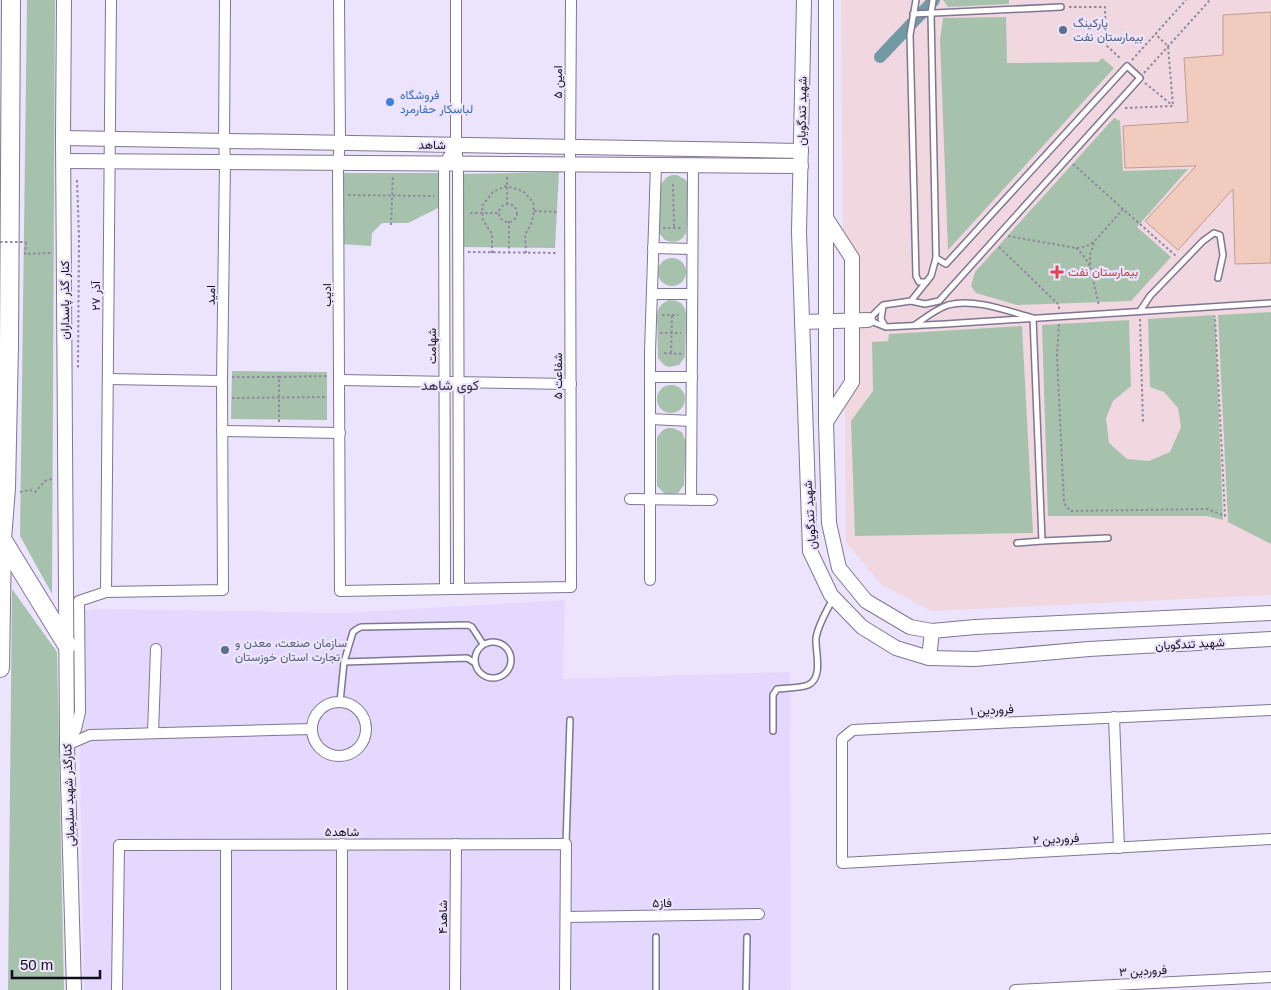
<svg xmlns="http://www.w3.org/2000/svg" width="1271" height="990" font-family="Arial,Vazirmatn,sans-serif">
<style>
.built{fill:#e4d8ff}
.medical{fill:#f0d7e0}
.green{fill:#a6c2ad}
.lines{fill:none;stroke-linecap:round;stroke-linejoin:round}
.canal{stroke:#729aa5;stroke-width:12}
.building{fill:#f1cbbe;stroke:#be9c90}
.lane-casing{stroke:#7f7692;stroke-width:8}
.street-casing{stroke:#7f7692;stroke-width:12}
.secondary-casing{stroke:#7f7692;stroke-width:16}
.highway-casing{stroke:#7f7692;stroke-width:20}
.path{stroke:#90899c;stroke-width:2;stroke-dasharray:2.5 2.5;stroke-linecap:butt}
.lane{stroke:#fff;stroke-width:5}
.street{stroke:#fff;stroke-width:10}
.secondary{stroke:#fff;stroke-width:14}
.highway{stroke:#fff;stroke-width:18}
.path-bridge{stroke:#90899c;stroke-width:2;stroke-dasharray:2.5 2.5;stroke-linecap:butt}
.service-dot{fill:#5c6f8a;stroke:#ece4fd;stroke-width:2}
.shop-dot{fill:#3f7fe0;stroke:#ece4fd;stroke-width:2}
.health-dot{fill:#e0444e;stroke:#ece4fd;stroke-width:2}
.labels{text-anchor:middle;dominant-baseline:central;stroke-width:4.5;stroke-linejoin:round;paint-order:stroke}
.service-label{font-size:12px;fill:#4e5e75;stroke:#ece4fd;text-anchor:start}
.street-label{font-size:12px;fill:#130f1a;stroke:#ece4fd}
.shop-label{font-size:12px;fill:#366cbe;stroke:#ece4fd;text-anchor:start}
.health-label{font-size:12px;fill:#be3a42;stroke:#ece4fd;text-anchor:start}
.neighbourhood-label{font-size:14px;fill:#362d46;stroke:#ece4fd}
</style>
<rect width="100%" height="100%" fill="#ece4fd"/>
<polygon class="built" points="565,600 563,679 790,672 791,990 84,990 77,612 101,609 347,613"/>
<polygon class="medical" points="841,0 1271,0 1271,595 931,611 882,585 846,543"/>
<g class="green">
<polygon points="27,0 55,0 52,594 20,536"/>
<polygon points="943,0 1009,0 1009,4 948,7"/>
<polygon points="1006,17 1007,63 1098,62 1102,58 1114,68 948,250 940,40 943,18"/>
<polygon points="1114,118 1120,121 1123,171 1188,169 1137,227 1171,257 1131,301 1017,305 976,293 971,286 975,272"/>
<polygon points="559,172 555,248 461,247 461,174"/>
<polygon points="340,173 441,173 442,206 408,223 382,223 372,233 371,246 341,244"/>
<path d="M672 175H677L686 180 689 189 686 233C682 241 675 244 665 240L659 233 661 184 667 177Z"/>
<circle cx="672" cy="272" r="14"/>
<path d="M669 300C679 300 685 304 686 314L685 357 679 365 669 367 664 365 658 358 657 315C658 307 662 303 669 300Z"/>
<polygon points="1271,312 1271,544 1228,522 1218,315"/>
<polygon points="1215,315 1223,520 1207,516 1048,516 1042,325 1129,320 1131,386 1113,401 1106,418 1109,443 1127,459 1149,461 1170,452 1181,427 1178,408 1164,392 1150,387 1148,319"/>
<polygon points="1022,326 1033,533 855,536 851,421 873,391 872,342 888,341 889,334"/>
<polygon points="232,371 327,372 327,420 231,419"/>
<circle cx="671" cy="399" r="14"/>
<polygon points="668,428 673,428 682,432 686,442 684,485 678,493 668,495 664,493 657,486 657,437 663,430"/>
<polygon points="12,589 57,652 64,990 8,990"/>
</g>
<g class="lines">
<polyline class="canal" points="880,57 934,0"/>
</g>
<polygon class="building" points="1271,12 1271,263 1235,264 1233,189 1178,250 1145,221 1196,166 1125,168 1123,126 1188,122 1184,58 1223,55 1223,15"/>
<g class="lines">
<defs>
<g id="lane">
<polyline points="916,0 910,35 916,276 919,282 926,282"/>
<polyline points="933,0 931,13 936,258 931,276 911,301 883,305 868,320 886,327 945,324 1271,303"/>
<polyline points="913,14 1061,7"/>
<polyline points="911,301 925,304 939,301 1140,78 1127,66 946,264 936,258"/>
<polyline points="883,306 881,319 885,326"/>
<polyline points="1140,311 1150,296 1203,241 1214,233 1220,235 1223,255 1218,278"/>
<path d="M915 325C925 318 936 309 948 305 975 298 1007 311 1033 318L1042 541 1108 538"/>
<polyline points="1017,543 1042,541"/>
<circle cx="493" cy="660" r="18"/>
<polyline points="344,662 467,658 475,663"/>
<polyline points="340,702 344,662 353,632 357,629 361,627 468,625 472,627 483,644"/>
<path d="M773 731V695L777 689C785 688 802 688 808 685 824 678 815 651 816 638 818 625 827 610 833 599"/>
<polyline points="566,844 570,720"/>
<polyline points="656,990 656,937"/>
<polyline points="746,990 747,937"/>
</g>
<g id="street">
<polyline points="339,0 340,143 338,163 340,591 571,587 570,165 571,0"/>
<polyline points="456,0 456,145 458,164 459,589"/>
<polyline points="653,248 692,249"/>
<polyline points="652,294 692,294"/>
<polyline points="650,377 692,377"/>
<polyline points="108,379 222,381"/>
<polyline points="339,380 571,384"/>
<polyline points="650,419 691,421"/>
<polyline points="222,431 340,433"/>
<polyline points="630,499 712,500"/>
<polyline points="691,500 693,166"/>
<polyline points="650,580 650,352 656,165"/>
<polyline points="445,589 444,164 456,145"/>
<polyline points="106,592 111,0"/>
<circle cx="339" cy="729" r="27"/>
<polyline points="1271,710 853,730 842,739 842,863 1271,839"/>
<polyline points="1114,717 1119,848"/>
<polyline points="153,733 156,649"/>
<polyline points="67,745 76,729 80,712 79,601 106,592 223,590 222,381 225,162 224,141 225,0"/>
<polyline points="67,745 90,735 311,729"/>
<polyline points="342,844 342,990"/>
<polyline points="566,917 759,914"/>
<polyline points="117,990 119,845 566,844 565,990"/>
<polyline points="226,990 226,845"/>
<polyline points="455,990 456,844"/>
<polyline points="1015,990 1271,977"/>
</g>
<g id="secondary">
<polyline points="64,0 63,138 67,745 74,990"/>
<polyline points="804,0 799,232 810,551 831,595 862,627 896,648 929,658 975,659 1089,649 1271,639"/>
<polyline points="826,0 826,422 829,523 839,568 866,601 910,627 932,631 975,627 1271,613"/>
<polyline points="63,138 801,151"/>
<polyline points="64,161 801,166"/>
<polyline points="802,322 868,320"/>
<polyline points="826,422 852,382 852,258 826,218"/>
<polyline points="929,658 932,631"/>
</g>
<g id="highway">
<polyline points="2,539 67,645"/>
<polyline points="0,668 2,539 6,488 9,345 11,0"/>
</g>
</defs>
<use href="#lane" class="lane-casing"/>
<use href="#street" class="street-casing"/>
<use href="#secondary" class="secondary-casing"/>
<use href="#highway" class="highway-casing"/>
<g class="path">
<polyline points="1069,7 1105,7 1106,45 1121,59"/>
<polyline points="1132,60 1186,0"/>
<polyline points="1144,73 1210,0"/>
<polyline points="1145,83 1172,105"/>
<polyline points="1125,108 1173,106 1168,46 1155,34"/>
<polyline points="1073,164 1123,209"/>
<polyline points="507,177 507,204"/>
<polyline points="77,180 79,236 78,368"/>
<polyline points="673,184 674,228"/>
<polyline points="348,195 434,196"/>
<circle cx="508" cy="213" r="9"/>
<polyline points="534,211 559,212"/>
<polyline points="470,213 500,213"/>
<polyline points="509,221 509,252"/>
<polyline points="391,225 393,175"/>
<polyline points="663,228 681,228"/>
<polyline points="1008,236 1076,248 1085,247 1094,242 1123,209 1176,256"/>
<polyline points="26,242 25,254 51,253"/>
<polyline points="1094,243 1090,255 1090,266 1099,306"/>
<polyline points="999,247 1059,305 1059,310"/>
<polyline points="1076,248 1083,255 1090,266"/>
<polyline points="468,252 558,253"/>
<polyline points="492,253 492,234 483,220 482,206 493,192 506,186 523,191 533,202 534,211 532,222 525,235 526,253"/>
<polyline points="662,315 678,315"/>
<polyline points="1140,319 1143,422"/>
<polyline points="1059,324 1057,355 1064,503 1070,511 1207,509 1225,516 1215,316"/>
<polyline points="660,333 681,333"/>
<polyline points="664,353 682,354"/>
<polyline points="671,353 672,315"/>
<polyline points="232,377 279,377"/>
<polyline points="232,398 327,397"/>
<polyline points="279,422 279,377 329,376"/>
<polyline points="20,492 30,490 35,492 45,481 52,479"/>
</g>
<use href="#lane" class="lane"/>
<use href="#street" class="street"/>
<use href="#secondary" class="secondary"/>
<use href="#highway" class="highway"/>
<polyline class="path-bridge" points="0,242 26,242"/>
</g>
<g class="service-dot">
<circle cx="1063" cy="30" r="5"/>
<circle cx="225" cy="650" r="5"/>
</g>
<circle class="shop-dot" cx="390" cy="102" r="5"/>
<path class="health-dot" d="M1054.5 264.5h5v5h5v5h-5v5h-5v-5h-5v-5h5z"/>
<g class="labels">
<g class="service-label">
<text x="1073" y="23">پارکینگ<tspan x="1073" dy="14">بیمارستان نفت</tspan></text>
<text x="235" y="643">سازمان صنعت، معدن و<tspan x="235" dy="14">تجارت استان خوزستان</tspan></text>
</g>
<g class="street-label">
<text transform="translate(558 82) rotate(-90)">امین ۵</text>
<text transform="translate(802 111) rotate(-89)">شهید تندگویان</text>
<text transform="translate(432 145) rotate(1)">شاهد</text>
<text transform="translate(211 295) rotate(-89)">امید</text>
<text transform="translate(327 295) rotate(-90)">ادیب</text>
<text transform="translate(96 296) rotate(-90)">آذر ۲۷</text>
<text transform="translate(65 300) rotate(-90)">کنار گذر پاسداران</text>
<text transform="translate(432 346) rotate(-90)">شهامت</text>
<text transform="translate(558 376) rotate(-90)">شفاعت ۵</text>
<text transform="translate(810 515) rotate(-94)">شهید تندگویان</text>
<text transform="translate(1190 644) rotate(-3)">شهید تندگویان</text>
<text transform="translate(992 710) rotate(-3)">فروردین ۱</text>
<text transform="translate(69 795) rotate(-92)">کنارگذر شهید سلیمانی</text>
<text x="342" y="832">شاهد۵</text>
<text transform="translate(1056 839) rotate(-3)">فروردین ۲</text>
<text transform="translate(662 903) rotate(-1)">فاز۵</text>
<text transform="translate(443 917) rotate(-90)">شاهد۴</text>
<text transform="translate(1143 971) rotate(-3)">فروردین ۳</text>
</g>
<g class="shop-label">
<text x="400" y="95">فروشگاه<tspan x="400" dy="14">لباسکار حفارمرد</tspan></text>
</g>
<g class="health-label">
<text x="1068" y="272">بیمارستان نفت</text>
</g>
<g class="neighbourhood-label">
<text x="450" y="385">کوی شاهد</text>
</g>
</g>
<path d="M12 970v8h88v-8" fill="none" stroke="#130f1a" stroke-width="2.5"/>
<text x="20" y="970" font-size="15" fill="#130f1a" stroke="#ece4fd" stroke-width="4" paint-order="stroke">50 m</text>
</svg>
